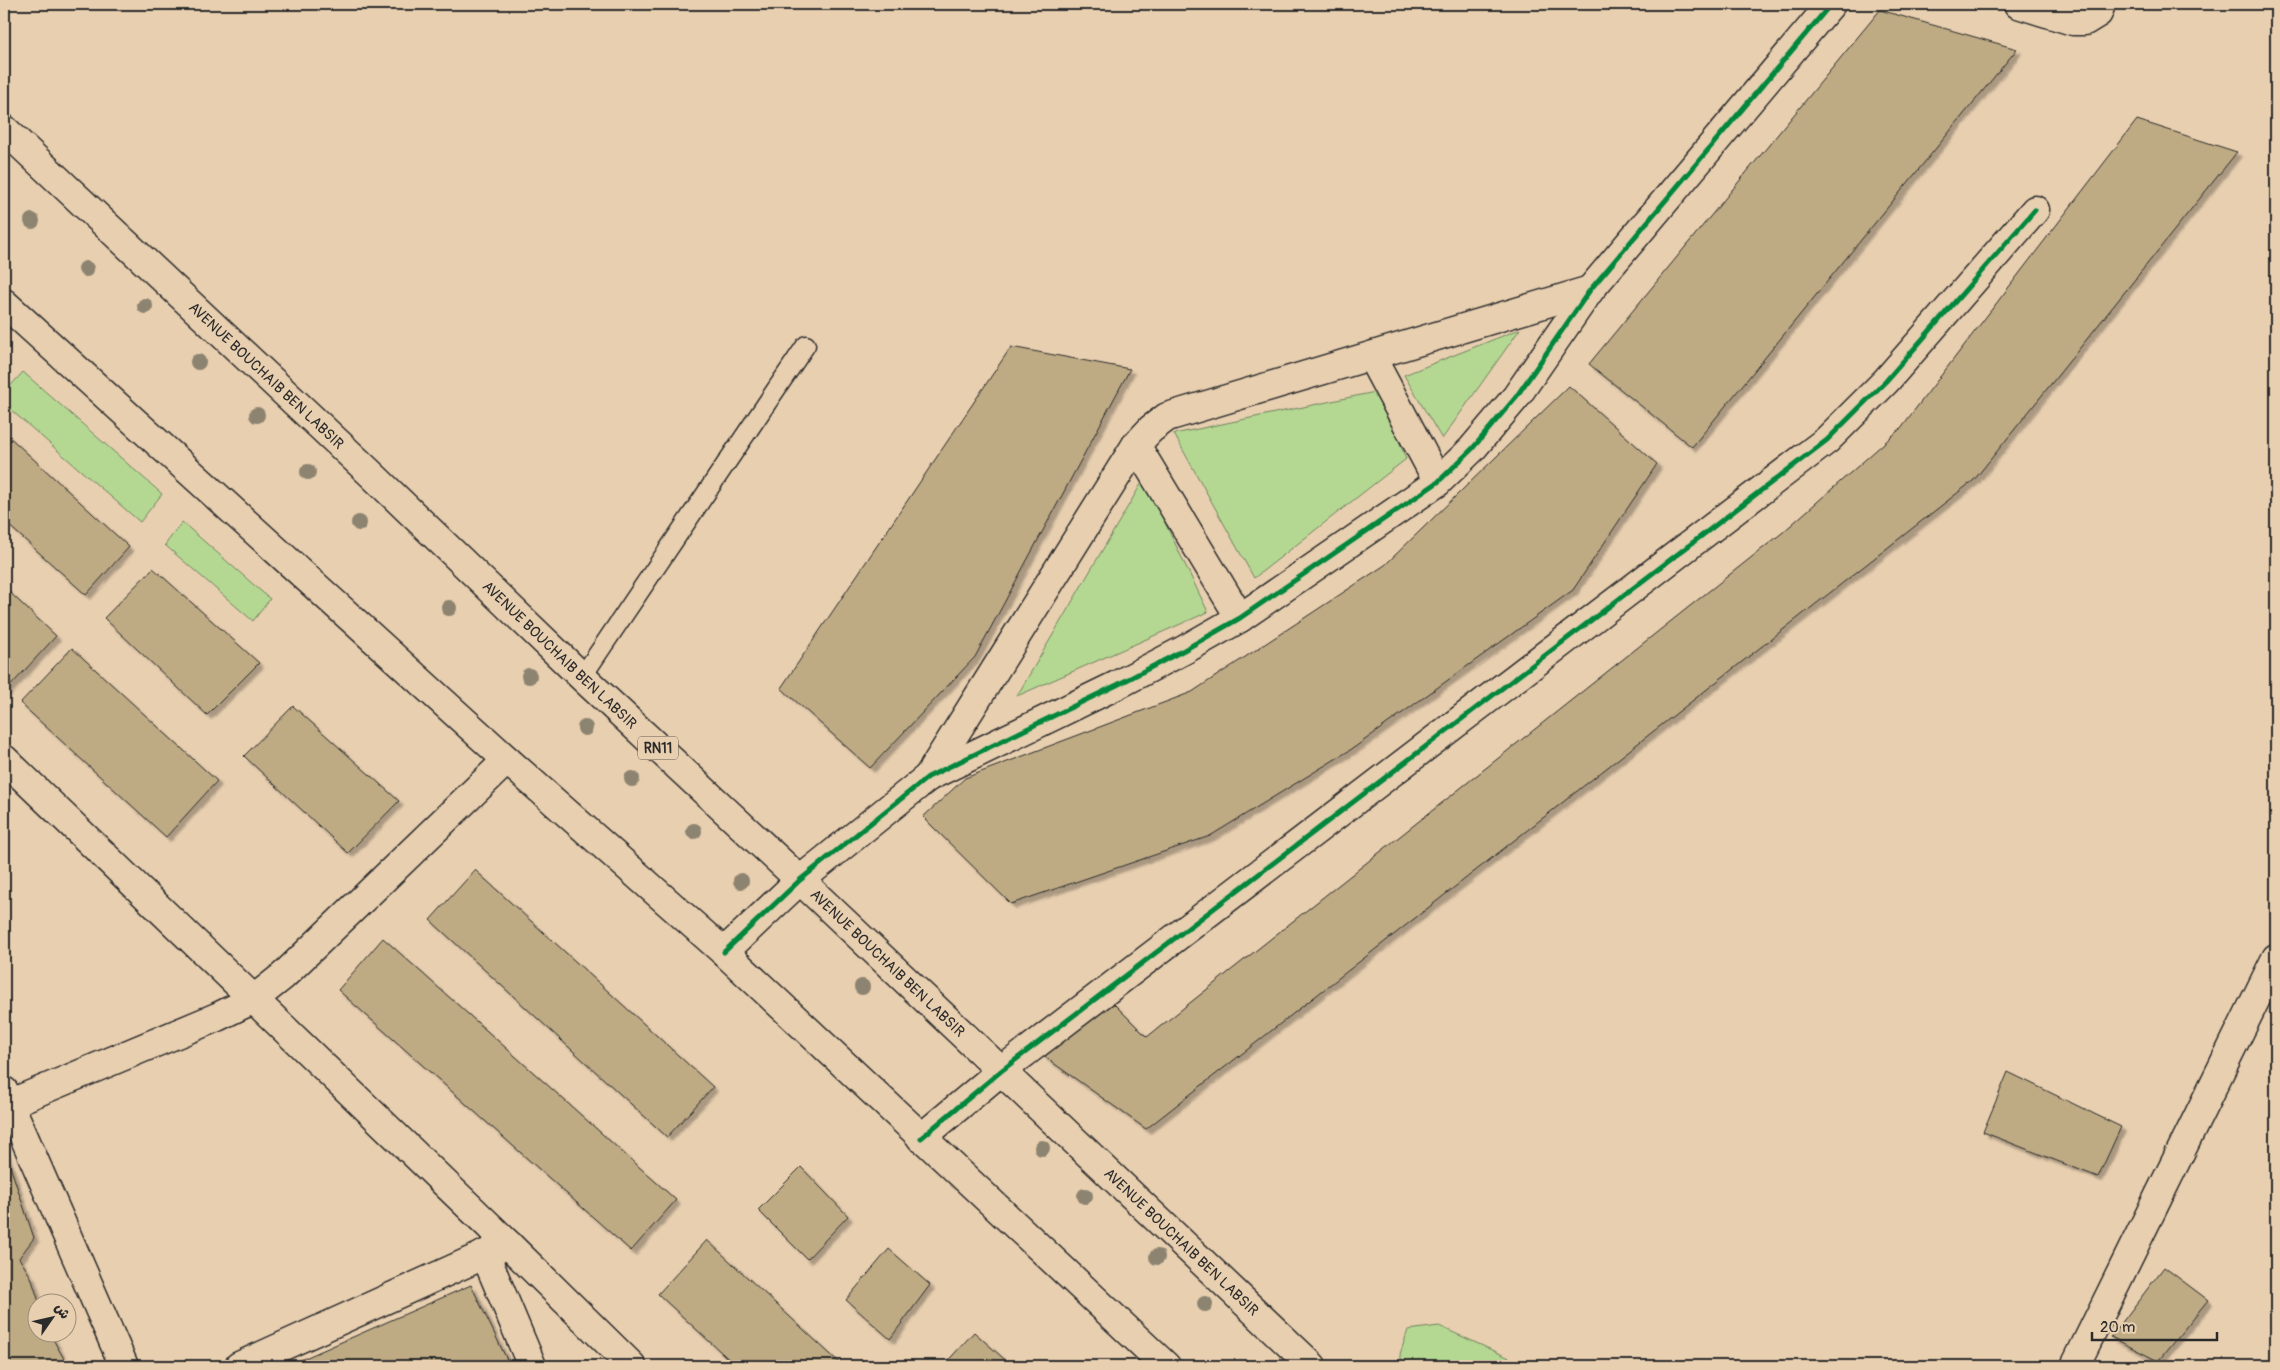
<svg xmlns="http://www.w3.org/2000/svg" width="2280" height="1370" font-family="Pangolin,'Playpen Sans Arabic',sans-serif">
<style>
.green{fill:#b4d892;stroke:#70825e}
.building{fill:#beab84;stroke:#2b2b2b;filter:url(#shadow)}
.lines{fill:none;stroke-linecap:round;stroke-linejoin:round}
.lane-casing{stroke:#2b2b2b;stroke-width:21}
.street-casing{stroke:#2b2b2b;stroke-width:31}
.primary-casing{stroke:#2b2b2b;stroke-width:31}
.lane{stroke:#e8cfb0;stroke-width:18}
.street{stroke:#e8cfb0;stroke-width:28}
.primary{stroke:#e8cfb0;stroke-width:28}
.cycleway-casing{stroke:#e8cfb0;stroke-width:8}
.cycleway{stroke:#00873e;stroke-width:5}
.tree{fill:#8c836f}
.labels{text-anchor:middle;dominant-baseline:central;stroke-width:5;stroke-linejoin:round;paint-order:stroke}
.shield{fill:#e8cfb0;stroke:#645c53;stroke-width:1}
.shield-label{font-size:14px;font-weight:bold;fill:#2b2b2b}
.street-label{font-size:15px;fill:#2b2b2b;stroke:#e8cfb0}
</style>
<defs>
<filter id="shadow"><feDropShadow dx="4.5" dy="4.5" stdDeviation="1" flood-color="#0004"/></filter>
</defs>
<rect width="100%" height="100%" fill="#e8cfb0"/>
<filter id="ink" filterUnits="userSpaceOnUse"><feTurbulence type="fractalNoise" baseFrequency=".02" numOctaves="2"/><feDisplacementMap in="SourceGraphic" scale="10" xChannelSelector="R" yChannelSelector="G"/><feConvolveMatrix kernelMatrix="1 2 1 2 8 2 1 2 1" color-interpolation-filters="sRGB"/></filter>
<g filter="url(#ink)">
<g class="green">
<polygon points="1520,329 1442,439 1404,375"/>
<polygon points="23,372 162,494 140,522 4,404 4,393"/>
<polygon points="1380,391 1406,459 1254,578 1174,434"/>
<polygon points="1144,479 1208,612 1017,696"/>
<polygon points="182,522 270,599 253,621 165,545"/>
<polygon points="1439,1326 1527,1366 1403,1366 1400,1354 1408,1330"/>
</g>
<g class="building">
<polygon points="1880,10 2017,49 1692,447 1589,364"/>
<polygon points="2137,120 2237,152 1974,480 1146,1129 1042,1055 1104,994 1147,1037 1782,533 1900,429"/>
<polygon points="1011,347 1130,369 975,657 870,768 781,688"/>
<polygon points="1569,386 1657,464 1573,590 1355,747 1210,836 1011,904 923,817 965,778 1192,692 1385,565"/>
<polygon points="4,432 129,547 86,595 4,521"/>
<polygon points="153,568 259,663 207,715 104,618"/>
<polygon points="4,587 56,636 4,693"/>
<polygon points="72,648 217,781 166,837 20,703"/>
<polygon points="293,706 399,801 348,853 244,756"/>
<polygon points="475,870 713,1087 667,1137 430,920"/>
<polygon points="383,938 676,1200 631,1251 338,990"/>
<polygon points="2008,1072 2121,1127 2098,1177 1983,1132"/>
<polygon points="4,1148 34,1238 19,1258 31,1277 39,1302 38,1332 49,1332 68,1366 4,1366"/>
<polygon points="801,1167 848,1216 807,1259 758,1210"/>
<polygon points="707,1240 843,1366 736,1366 658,1294"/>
<polygon points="889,1249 930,1285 890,1339 846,1300"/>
<polygon points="2164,1267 2208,1300 2158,1361 2111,1337"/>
<polygon points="471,1285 510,1366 287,1366"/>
<polygon points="974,1332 1012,1366 943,1366"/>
</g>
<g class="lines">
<defs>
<polyline id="lane" points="582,677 806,345"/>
<g id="street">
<polyline points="2018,4 2073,21 2085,21 2098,13 2101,4"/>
<polyline points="1371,356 1438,482"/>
<polyline points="1136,445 1240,618"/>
<polyline points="4,759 508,1244 632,1366"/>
<polyline points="928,777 1136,445 1151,429 1167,417 1590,290"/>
<polyline points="724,952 800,880 928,777 1117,685 1184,650 1240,618 1438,482 1472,449 1516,397 1590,290 1831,4"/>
<polyline points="4,1091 124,1366"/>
<polyline points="4,1106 217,1017 254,999 283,976 507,760"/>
<polyline points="921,1138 1001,1071 1827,440 1886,381 2035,210"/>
<polyline points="485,1254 532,1366"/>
<polyline points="239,1366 508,1244"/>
<polyline points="2075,1366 2276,958"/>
</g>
<g id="primary">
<path id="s1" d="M4 129 369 472 582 677 800 880 1312 1366"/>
<polyline points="4,303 507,760 724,952 1166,1366"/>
</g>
</defs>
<use href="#lane" class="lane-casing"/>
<use href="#street" class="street-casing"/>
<use href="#primary" class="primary-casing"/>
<use href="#lane" class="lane"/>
<use href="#street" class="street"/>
<use href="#primary" class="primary"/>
<defs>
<g id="cycleway">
<polyline points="724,952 800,880 928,777 1117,685 1184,650 1240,618 1438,482 1472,449 1516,397 1590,290 1831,4"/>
<polyline points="921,1138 1001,1071 1827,440 1886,381 2035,210"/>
</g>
</defs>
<use href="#cycleway" class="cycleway-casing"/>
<use href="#cycleway" class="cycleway"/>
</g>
<g class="tree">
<circle cx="32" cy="221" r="8"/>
<circle cx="86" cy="269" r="8"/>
<circle cx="145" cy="306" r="8"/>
<circle cx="198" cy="362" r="8"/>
<circle cx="257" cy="415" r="8"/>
<circle cx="308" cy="472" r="8"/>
<circle cx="359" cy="523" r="8"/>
<circle cx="449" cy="608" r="8"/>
<circle cx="529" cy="676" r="8"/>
<circle cx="585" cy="728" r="8"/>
<circle cx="632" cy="779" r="8"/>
<circle cx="694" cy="831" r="8"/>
<circle cx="741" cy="881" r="8"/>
<circle cx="862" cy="987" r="8"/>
<circle cx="1042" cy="1148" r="8"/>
<circle cx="1085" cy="1196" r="8"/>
<circle cx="1157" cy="1257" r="8"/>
<circle cx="1205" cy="1304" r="8"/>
</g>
</g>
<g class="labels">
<rect class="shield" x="638" y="736.5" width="40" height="23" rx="4"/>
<g class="shield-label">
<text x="658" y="748">RN11</text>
</g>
<g class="street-label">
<text stroke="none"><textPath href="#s1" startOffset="360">AVENUE BOUCHAIB BEN LABSIR</textPath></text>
<text stroke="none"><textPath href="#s1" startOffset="765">AVENUE BOUCHAIB BEN LABSIR</textPath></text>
<text stroke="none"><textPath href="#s1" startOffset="1215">AVENUE BOUCHAIB BEN LABSIR</textPath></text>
<text stroke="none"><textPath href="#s1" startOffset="1620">AVENUE BOUCHAIB BEN LABSIR</textPath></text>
</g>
</g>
<rect width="2280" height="1370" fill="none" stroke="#e8cfb0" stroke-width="20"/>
<rect x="10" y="10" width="2260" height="1350" fill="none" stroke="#2b2b2b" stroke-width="2" filter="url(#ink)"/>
<g transform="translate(52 1318) rotate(56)"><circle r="24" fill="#e8cfb0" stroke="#9c8d7b"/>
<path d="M0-4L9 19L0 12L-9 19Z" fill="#2b2b2b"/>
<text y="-8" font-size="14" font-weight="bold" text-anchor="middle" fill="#2b2b2b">ش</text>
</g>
<path d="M2092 1332v8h125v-8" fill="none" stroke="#2b2b2b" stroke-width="2.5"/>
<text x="2100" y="1332" font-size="15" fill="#2b2b2b" stroke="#e8cfb0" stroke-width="4" paint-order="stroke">20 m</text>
</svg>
